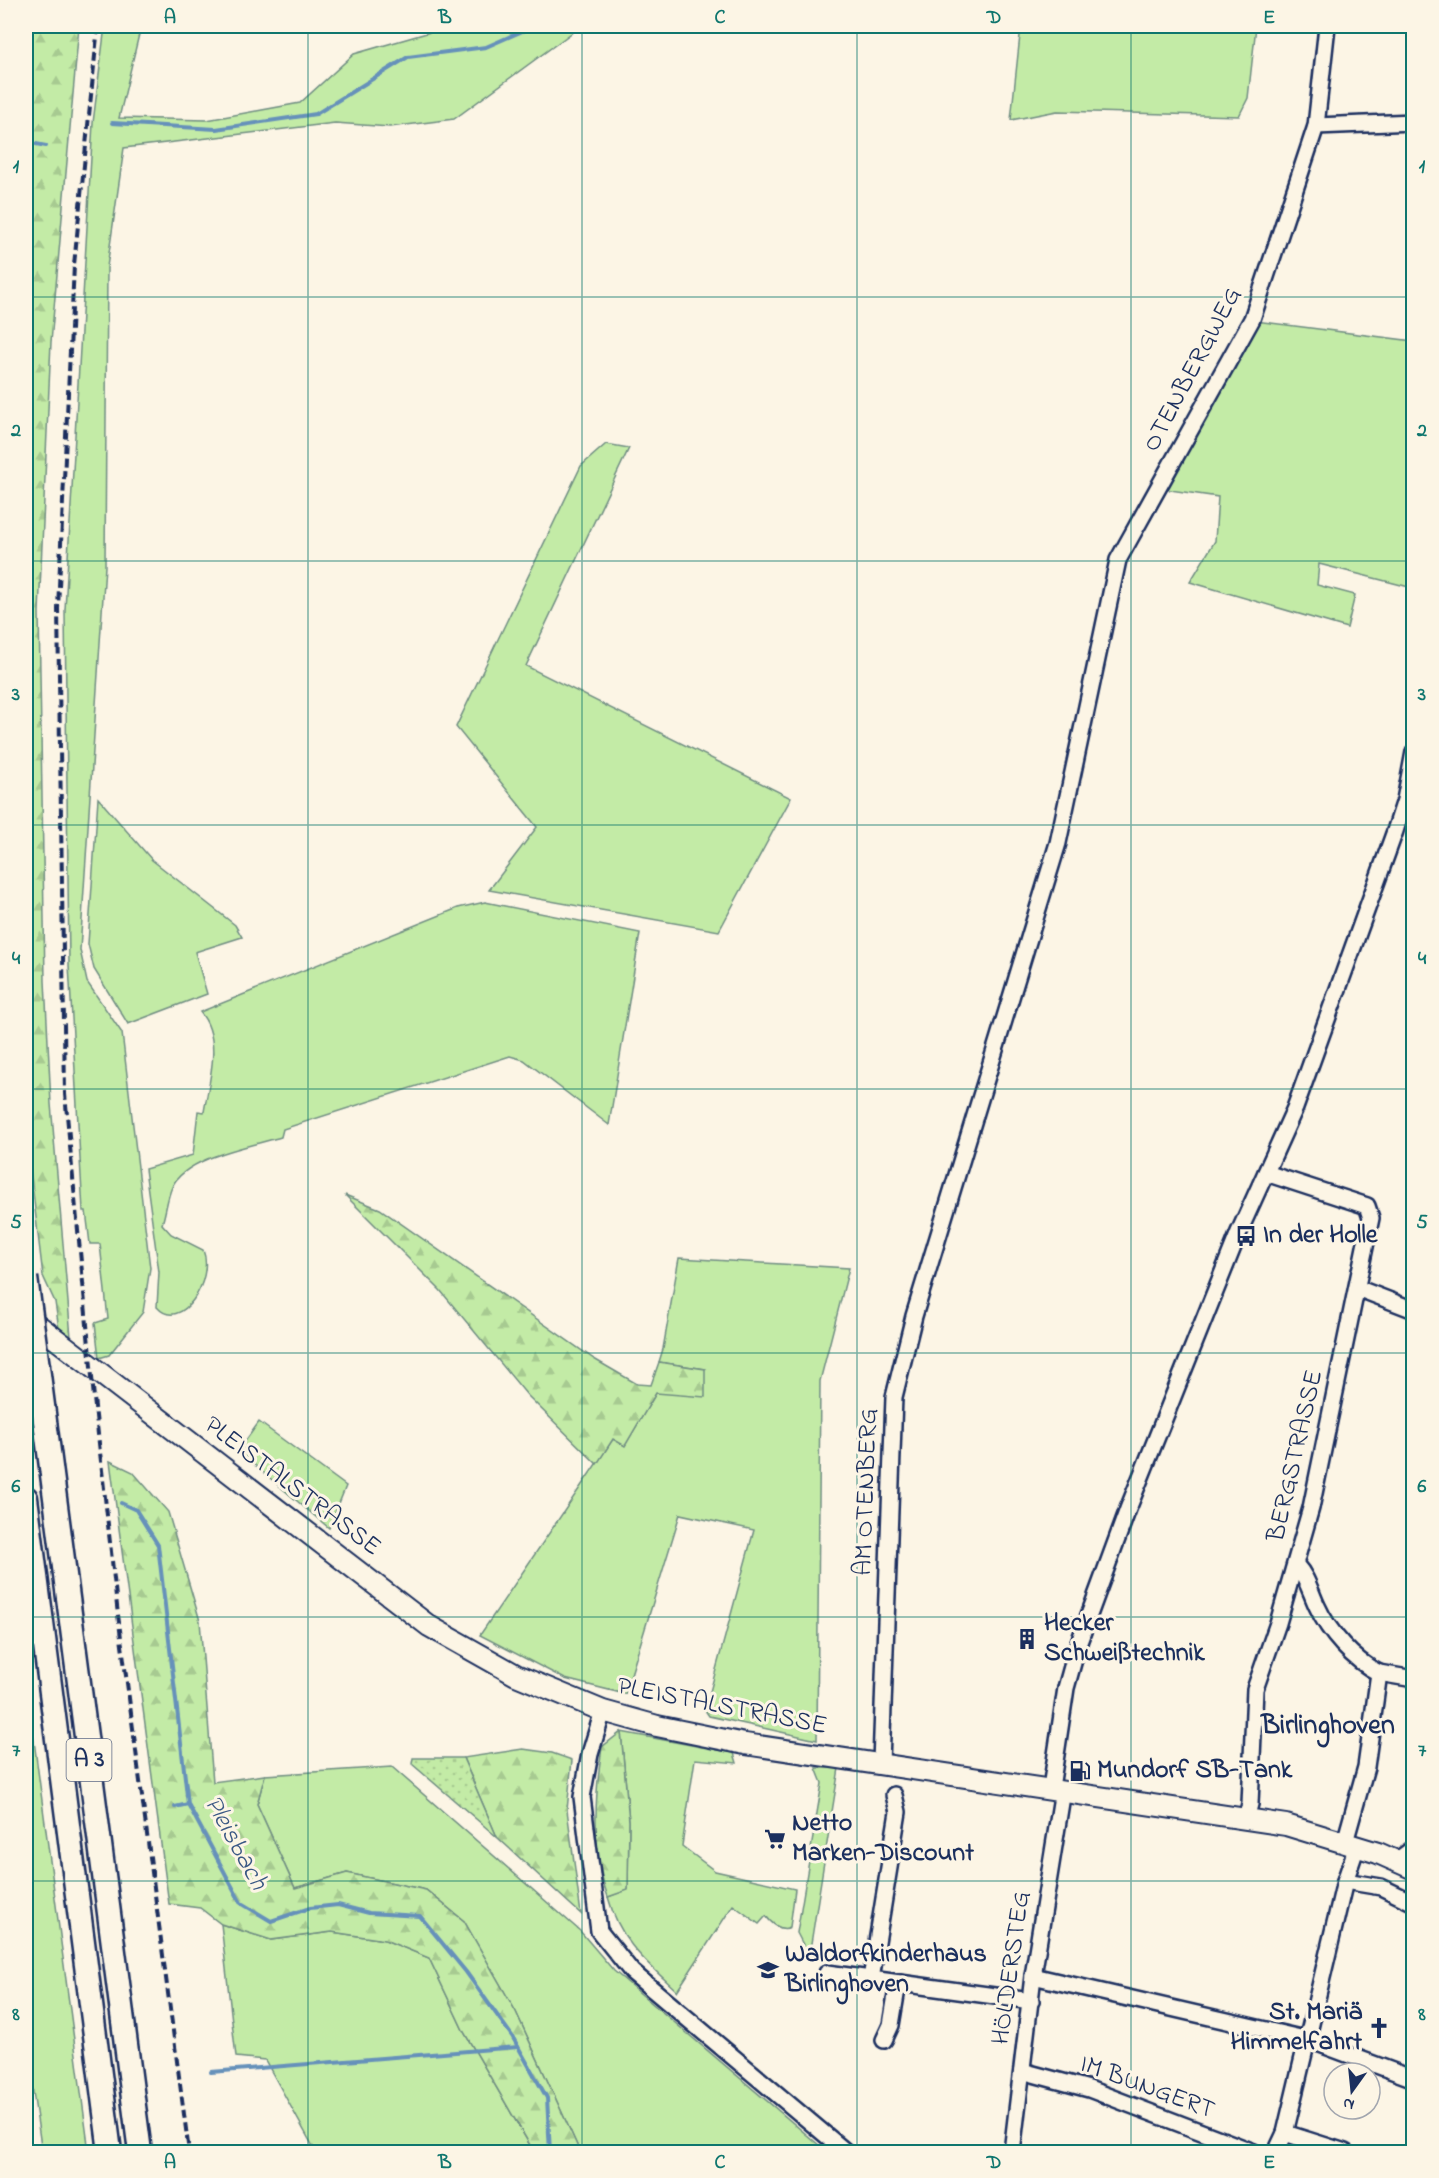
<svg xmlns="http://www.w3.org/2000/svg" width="1439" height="2178" font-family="'Indie Flower',sans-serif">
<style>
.grass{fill:#c3eba6;stroke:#6f8d82;stroke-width:1.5}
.forest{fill:url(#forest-firs);stroke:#6f8d82;stroke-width:1.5}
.park{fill:url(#park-dots);stroke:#6f8d82;stroke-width:1.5}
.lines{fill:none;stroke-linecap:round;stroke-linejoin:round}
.stream{stroke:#6691ba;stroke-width:4}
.minor-casing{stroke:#1b2f5e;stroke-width:20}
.major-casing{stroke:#1b2f5e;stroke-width:24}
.highway-casing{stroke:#1b2f5e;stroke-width:27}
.minor{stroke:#fcf5e5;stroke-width:15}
.major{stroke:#fcf5e5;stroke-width:20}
.highway{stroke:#fcf5e5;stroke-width:22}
.rail{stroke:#1b2f5e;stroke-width:4;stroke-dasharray:9 4.5;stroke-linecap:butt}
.highway-bridge-casing{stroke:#1b2f5e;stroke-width:27;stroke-linecap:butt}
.highway-bridge{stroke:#fcf5e5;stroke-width:22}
.grid{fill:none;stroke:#0f766e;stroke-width:1.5;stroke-opacity:0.55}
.labels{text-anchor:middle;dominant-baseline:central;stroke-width:6;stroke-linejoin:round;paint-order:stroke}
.shield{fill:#fcf5e5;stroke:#5e6a86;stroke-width:1.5}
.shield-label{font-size:24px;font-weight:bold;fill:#1b2f5e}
.street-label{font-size:26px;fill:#1b2f5e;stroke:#fcf5e5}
.poi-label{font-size:26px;font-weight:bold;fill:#1b2f5e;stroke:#fcf5e5;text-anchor:start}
.water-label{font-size:27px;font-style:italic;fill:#3a5884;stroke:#fcf5e5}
.quarter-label{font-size:28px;font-weight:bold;fill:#1b2f5e;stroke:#fcf5e5}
.neatline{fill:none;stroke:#0f766e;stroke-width:2}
.grid-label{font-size:20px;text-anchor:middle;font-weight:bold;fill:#0f766e}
</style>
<defs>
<pattern id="forest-firs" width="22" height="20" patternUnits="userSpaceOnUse" patternTransform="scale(1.5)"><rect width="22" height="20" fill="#c3eba6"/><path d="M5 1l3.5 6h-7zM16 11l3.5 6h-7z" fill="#a7ca91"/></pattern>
<pattern id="park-dots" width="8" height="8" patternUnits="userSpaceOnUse" patternTransform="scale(1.5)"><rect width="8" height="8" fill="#c3eba6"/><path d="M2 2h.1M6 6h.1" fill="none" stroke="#a7ca91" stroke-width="1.8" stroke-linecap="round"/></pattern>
</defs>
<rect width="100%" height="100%" fill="#fcf5e5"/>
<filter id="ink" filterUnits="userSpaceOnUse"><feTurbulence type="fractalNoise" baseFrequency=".0167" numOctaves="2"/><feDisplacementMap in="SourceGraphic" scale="12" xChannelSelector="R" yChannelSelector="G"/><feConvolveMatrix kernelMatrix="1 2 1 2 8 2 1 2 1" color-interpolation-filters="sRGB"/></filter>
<g filter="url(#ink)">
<g class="grass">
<polygon points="105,26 141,26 119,118 207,120 300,103 354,54 451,26 581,26 454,119 390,127 335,123 124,148 107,267 105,566 80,950 87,982 122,1033 150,1268 143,1312 109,1355 99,1358 95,1323 108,1319 100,1244 90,1244 86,1211 83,1211 69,965 65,610 93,123"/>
<polygon points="1021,26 1256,26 1248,98 1239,116 1057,111 1011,120"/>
<polygon points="1255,321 1413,341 1413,588 1319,564 1317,585 1355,595 1347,628 1190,582 1215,541 1218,497 1163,489"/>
<polygon points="606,444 629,448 526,666 791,798 719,931 489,890 537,827 456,727 581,466"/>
<polygon points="98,798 152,860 235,925 242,937 195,952 207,994 128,1024 94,969 88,944"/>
<path d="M485 902 640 933 609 1125 524 1060 510 1056 283 1129 281 1137C251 1146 185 1157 172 1187 167 1198 166 1212 162 1224L171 1234 203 1250C215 1279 181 1334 157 1307L159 1272 145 1169 193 1155 198 1111 204 1112C209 1080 223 1039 200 1012L458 908Z"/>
<polygon points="679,1258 849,1268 820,1381 817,1740 709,1716 705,1710 754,1530 680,1514 625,1694 565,1679 480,1635 613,1439 625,1445 656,1393 705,1369 659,1362 663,1349"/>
<polygon points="259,1422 346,1486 329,1528 238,1451"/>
<polygon points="26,1681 89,2152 42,2152 26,2045"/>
<path d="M621 1732 734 1753 737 1763 695 1759 682 1846 715 1871 795 1889 790 1927C781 1932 771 1923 766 1916L759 1924 733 1905 677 1991C644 1960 620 1941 608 1897L628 1889 629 1821Z"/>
<polygon points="392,1767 580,1931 614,1971 827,2152 580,2152 516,2012 464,1921 426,1890 347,1873 295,1888 257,1804 265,1775"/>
<polygon points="816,1768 839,1768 809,1956 797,1933 822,1783"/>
<polygon points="221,1924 271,1940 332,1932 385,1940 429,1958 464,2032 534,2152 316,2152 265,2060 236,2057"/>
</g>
<g class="forest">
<polygon points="26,26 79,26 51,342 39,612 45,981 51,1104 71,1337 59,1329 55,1302 43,1276 26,1134"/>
<polygon points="345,1195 380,1209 594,1359 637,1384 651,1385 659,1362 705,1369 705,1397 656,1393 625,1446 613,1439 597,1464 527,1395 440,1290"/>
<polygon points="110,1461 133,1472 168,1512 200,1621 213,1782 265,1775 257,1804 295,1888 347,1873 426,1890 464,1921 516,2012 580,2152 534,2152 464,2032 429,1958 385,1940 332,1932 271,1940 221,1924 200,1908 169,1904"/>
<path d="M621 1732 629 1821 628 1890 608 1897C591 1850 595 1795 602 1747Z"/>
<polygon points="523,1749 552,1753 572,1760 567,1810 581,1914 497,1837 463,1758"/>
</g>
<polygon class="park" points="413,1758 463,1758 497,1837 412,1764"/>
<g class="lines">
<g class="stream">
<polyline points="112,123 216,129 316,114 408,57 486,47 534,26"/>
<polyline points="26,142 46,146"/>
<polyline points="121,1503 136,1510 158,1545 188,1804 241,1903 271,1921 310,1908 338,1905 369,1913 420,1916 466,1972 512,2036 547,2098 550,2152"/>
<polyline points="175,1807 188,1804"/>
<polyline points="211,2072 518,2047"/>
</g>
<defs>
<g id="minor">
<polyline points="1316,126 1414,122"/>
<polyline points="1357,1288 1414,1310"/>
<path d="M1296 1565C1307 1577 1310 1591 1317 1606 1329 1633 1353 1660 1379 1673L1366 1767 1345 1842"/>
<polyline points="1379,1673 1414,1679"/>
<polyline points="603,1711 590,1754 582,1797 599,1931 632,1972 846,2152"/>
<polyline points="881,1763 894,1397 914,1316 1058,843 1118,560 1252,319 1316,126 1327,26"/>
<polyline points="1051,1788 1066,1688 1078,1645 1128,1509 1239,1232 1295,1108 1395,831 1405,800 1414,752"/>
<polyline points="1246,1819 1250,1804 1255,1689 1278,1623 1311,1508 1371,1218 1367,1206 1266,1173"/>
<polyline points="1396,1861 1414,1848"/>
<polyline points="1345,1881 1381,1887 1414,1903"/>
<polyline points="827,1973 1031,2001"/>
<polyline points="1033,1976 1309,2040 1414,2079"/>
<polyline points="871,1979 898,1812 894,1795"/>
<polyline points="884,2040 891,2025 898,1983"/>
<polyline points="1022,2071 1089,2089 1254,2152"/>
<polyline points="1285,2133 1345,2152"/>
<polyline points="1012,2152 1033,1976 1063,1790"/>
<polyline points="1276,2152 1285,2133 1345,1881 1357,1846"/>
</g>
<polyline id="major" points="26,1316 429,1626 516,1675 603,1711 657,1726 745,1744 1286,1825 1378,1853 1414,1869"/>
<g id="highway">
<polyline points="38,1367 140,2152"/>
<polyline points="26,1498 110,2152"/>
</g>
</defs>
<use href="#minor" class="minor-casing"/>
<use href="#major" class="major-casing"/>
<use href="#highway" class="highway-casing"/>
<use href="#minor" class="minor"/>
<use href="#major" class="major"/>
<use href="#highway" class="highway"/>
<polyline class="rail" points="98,26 74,265 58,608 65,1094 94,1398 118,1615 189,2152"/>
<defs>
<polyline id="highway-bridge" points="26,1278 38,1367"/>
</defs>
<use href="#highway-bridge" class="highway-bridge-casing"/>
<use href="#highway-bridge" class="highway-bridge"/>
</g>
</g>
<path class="grid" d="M308 26V2152M582 26V2152M857 26V2152M1131 26V2152M26 297H1414M26 561H1414M26 825H1414M26 1089H1414M26 1353H1414M26 1617H1414M26 1881H1414"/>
<defs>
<symbol id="bus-bare" viewBox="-9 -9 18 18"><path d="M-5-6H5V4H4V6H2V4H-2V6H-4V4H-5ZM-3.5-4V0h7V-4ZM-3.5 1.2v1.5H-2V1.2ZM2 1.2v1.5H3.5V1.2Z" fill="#1b2f5e" stroke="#fcf5e5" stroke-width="2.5" paint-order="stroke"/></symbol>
<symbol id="building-bare" viewBox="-9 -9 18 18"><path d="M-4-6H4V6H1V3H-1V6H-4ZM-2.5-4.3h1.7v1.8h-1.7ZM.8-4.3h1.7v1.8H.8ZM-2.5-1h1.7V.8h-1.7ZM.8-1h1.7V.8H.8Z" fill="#1b2f5e" stroke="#fcf5e5" stroke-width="2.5" paint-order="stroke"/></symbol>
<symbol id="fuel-bare" viewBox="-9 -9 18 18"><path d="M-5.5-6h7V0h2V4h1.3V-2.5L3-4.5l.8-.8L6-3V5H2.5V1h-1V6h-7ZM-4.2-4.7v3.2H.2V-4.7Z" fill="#1b2f5e" stroke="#fcf5e5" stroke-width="2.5" paint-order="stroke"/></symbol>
<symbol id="supermarket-bare" viewBox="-9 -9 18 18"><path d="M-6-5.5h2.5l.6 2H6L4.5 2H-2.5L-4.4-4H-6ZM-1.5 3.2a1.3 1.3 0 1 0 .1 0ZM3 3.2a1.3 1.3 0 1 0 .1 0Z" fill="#1b2f5e" stroke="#fcf5e5" stroke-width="2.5" paint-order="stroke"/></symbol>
<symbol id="school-bare" viewBox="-9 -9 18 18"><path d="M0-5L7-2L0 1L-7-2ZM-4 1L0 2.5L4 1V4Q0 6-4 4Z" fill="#1b2f5e" stroke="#fcf5e5" stroke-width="2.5" paint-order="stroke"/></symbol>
<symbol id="church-bare" viewBox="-9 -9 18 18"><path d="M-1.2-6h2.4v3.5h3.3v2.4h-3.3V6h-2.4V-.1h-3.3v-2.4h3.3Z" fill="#1b2f5e" stroke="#fcf5e5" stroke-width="2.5" paint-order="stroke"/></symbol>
</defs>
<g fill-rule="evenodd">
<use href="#bus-bare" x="1231" y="1221" width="30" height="30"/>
<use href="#building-bare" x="1012" y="1624" width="30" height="30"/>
<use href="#fuel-bare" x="1065" y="1756" width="30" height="30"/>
<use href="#supermarket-bare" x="760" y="1824" width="30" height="30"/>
<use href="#school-bare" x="753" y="1955" width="30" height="30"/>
<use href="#church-bare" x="1364" y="2013" width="30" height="30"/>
</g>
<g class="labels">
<rect class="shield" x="66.5" y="1739" width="45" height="42" rx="4.5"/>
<g class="shield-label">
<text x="89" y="1760">A 3</text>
</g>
<g class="street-label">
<text transform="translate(1193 370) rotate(-62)">OTENBERGWEG</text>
<text transform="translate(1296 1456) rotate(-77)">BERGSTRASSE</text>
<text transform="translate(292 1487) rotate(37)">PLEISTALSTRASSE</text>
<text transform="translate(867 1492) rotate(-88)">AM OTENBERG</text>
<text transform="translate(722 1707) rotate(11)">PLEISTALSTRASSE</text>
<text transform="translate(1012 1968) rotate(-82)">HÖLDERSTEG</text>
<text transform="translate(1147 2088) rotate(20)">IM BUNGERT</text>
</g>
<g class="poi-label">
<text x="1263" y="1236">In der Holle</text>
<text x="1044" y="1624">Hecker<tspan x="1044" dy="30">Schweißtechnik</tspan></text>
<text x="1097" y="1771">Mundorf SB-Tank</text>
<text x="792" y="1824">Netto<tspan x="792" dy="30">Marken-Discount</tspan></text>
<text x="785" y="1955">Waldorfkinderhaus<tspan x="785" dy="30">Birlinghoven</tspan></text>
<text x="1362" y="2013" text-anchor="end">St. Mariä<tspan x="1362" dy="30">Himmelfahrt</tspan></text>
</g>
<g class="water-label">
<text transform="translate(235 1843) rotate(61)">Pleisbach</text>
</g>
<g class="quarter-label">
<text x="1328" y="1726">Birlinghoven</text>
</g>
</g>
<rect width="1439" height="2178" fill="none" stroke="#fcf5e5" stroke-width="66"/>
<g transform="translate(1352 2091) rotate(195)"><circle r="28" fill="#fcf5e5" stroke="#a2a6af" stroke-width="1.5"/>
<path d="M0-4.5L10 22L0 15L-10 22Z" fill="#1b2f5e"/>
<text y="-9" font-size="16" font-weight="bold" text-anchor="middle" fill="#1b2f5e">N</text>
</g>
<rect x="33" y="33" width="1373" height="2112" class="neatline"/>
<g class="grid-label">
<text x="170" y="23">A</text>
<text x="445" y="23">B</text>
<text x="720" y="23">C</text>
<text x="994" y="23">D</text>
<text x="1269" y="23">E</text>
<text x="16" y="172">1</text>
<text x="1422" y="172">1</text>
<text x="16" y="436">2</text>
<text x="1422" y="436">2</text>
<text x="16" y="700">3</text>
<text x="1422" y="700">3</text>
<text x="16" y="964">4</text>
<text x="1422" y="964">4</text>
<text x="16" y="1228">5</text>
<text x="1422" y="1228">5</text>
<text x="16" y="1492">6</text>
<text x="1422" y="1492">6</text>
<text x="16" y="1756">7</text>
<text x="1422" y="1756">7</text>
<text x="16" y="2020">8</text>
<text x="1422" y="2020">8</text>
<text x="170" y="2168">A</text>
<text x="445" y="2168">B</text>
<text x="720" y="2168">C</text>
<text x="994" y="2168">D</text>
<text x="1269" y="2168">E</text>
</g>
</svg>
